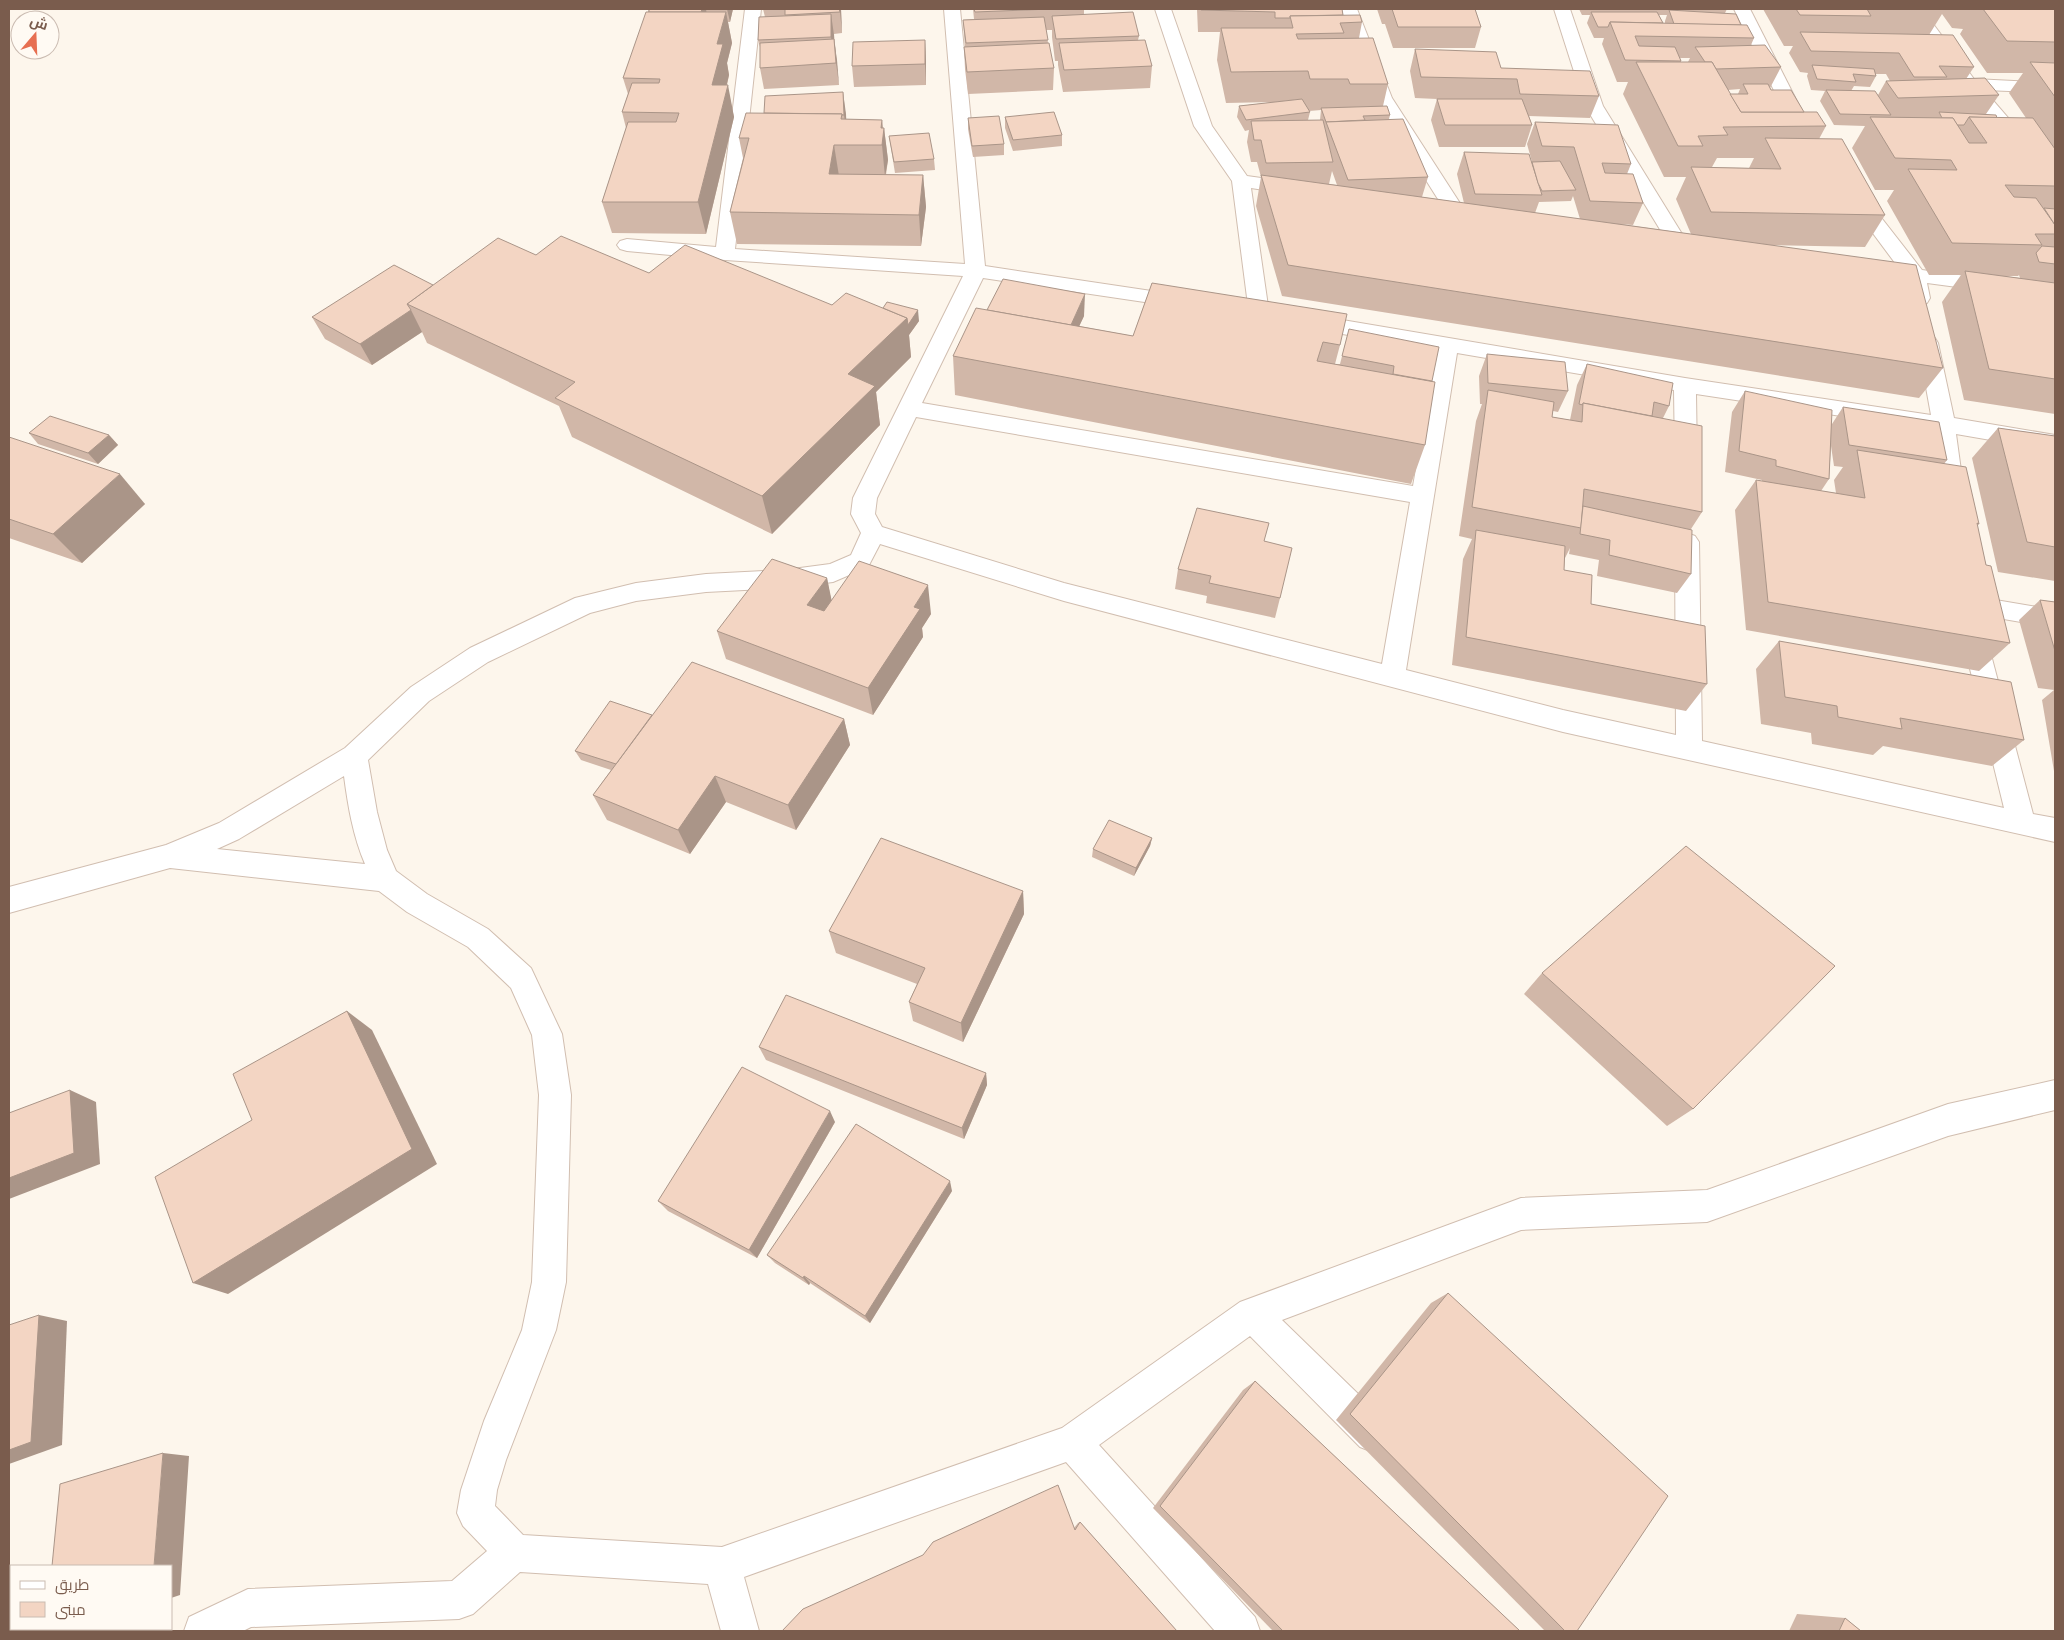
<svg xmlns="http://www.w3.org/2000/svg" width="2064" height="1640" font-family="Cabin,Cairo,sans-serif">
<style>
.lines{fill:none;stroke-linecap:round;stroke-linejoin:round}
.street-casing{stroke:#d1beb0;stroke-width:2}
.street{fill:#fff;fill-rule:evenodd}
.wall{fill:#d1b7a8;fill-rule:evenodd}
.shaded-wall{fill:#aa9588}
.building{fill:#f3d5c3;stroke:#aa9588}
</style>
<rect width="100%" height="100%" fill="#fdf6ec"/>
<g class="lines">
<defs>
<g id="street">
<path d="M745 9H761L735 249 965 264 944 9H960L985 266 1185 296 1192 297 1195 302 1192 307 1185 308 983 278 922 403 1413 486 1437 350 1307 328 1300 326 1297 321 1300 316 1307 314 1685 378 1931 415 1918 343 1921 338 1928 336 1935 338 1938 343 1954 418 2055 435V451L1956 434 1965 500 1961 506 1953 508 1945 506 1941 500 1934 430 1696 394 1697 459 1694 465 1686 467 1678 465 1675 459 1674 390 1457 353 1406 670 1563 710 1676 735 1675 542 1679 536 1687 533 1695 536 1699 542 1702 741 2004 808 1961 632 1964 625 1973 622 1982 625 1985 632 2033 814 2055 818V842L1563 732 1064 601 880 544 868 567 833 582 785 588 706 592 636 601 590 613 488 662 429 701 368 760 377 812 387 850 396 871 427 894 488 929 531 968 562 1034 571 1095 566 1282 556 1330 506 1460 497 1490 495 1506 523 1535 722 1547 1062 1428 1240 1302 1521 1198 1707 1190 1948 1104 2055 1080V1110L1948 1136 1707 1222 1521 1230 1282 1320 1386 1421 1391 1434 1386 1447 1373 1452 1360 1447 1250 1336 1099 1445 1255 1617 1260 1631H1215L1066 1462 744 1577 759 1631H721L708 1584 520 1572 473 1614 459 1619 251 1627 243 1631H184L189 1617 248 1589 452 1581 487 1551 463 1526 457 1513 461 1490 484 1421 522 1330 532 1282 539 1095 532 1035 511 988 468 947 407 912 379 891 170 868 9 913V887L166 845 219 823 345 748 411 687 470 648 575 598 636 583 706 574 785 570 830 564 851 555 861 533 851 514 853 498 963 276 725 260 627 251 620 249 617 245 620 241 627 239 716 247ZM916 417 1410 502 1382 664 1064 583 882 527 875 514 877 498ZM344 776C348 806 353 836 365 864L217 849 239 839Z"/>
<polygon points="1155,9 1171,9 1212,126 1247,176 1296,183 1303,185 1305,189 1303,193 1296,195 1251,188 1269,313 1266,318 1259,320 1252,318 1249,313 1232,181 1194,126"/>
<polygon points="1341,9 1357,9 1392,98 1465,211 1462,215 1455,217 1448,215 1374,98"/>
<polygon points="1554,9 1570,9 1603,106 1687,242 1684,246 1677,248 1670,246 1585,106"/>
<polygon points="1734,9 1750,9 1808,123 1805,127 1799,128 1793,127 1790,123"/>
<polygon points="1906,9 1922,9 1974,79 2055,83 2055,93 1984,90 2055,172 2055,189 2048,187 1963,88"/>
<polygon points="1855,191 1862,193 1922,270 2055,288 2055,300 1927,283 1930,298 1927,303 1920,304 1913,303 1910,298 1906,280 1891,277 1888,273 1891,269 1898,267 1846,197 1848,193"/>
<polygon points="1966,595 2055,610 2055,628 1957,611 1954,604 1957,597"/>
</g>
</defs>
<use href="#street" class="street-casing"/>
<use href="#street" class="street"/>
</g>
<g class="wall">
<polygon points="649,9 733,9 730,22 728,22 732,43 727,63 729,75 727,85 734,117 706,234 612,233 602,202 626,128 622,112 628,94 623,78"/>
<polygon points="763,9 841,9 842,33 834,34 839,85 764,89 760,68 760,47 758,40 765,17"/>
<polygon points="973,9 1084,9 1084,14 1139,36 1138,40 1152,66 1150,88 1063,92 1058,65 1058,61 1055,61 1052,37 1052,30 1046,30 1048,43 1054,68 1053,90 968,94 965,69 964,47 965,47 963,20 974,19"/>
<path d="M1197 9H1342L1343 15 1362 22 1359 38 1388 84 1383 106 1390 115 1389 119 1428 177 1422 197 1464 203 1457 174 1464 152 1532 162 1527 144 1535 122 1631 164 1627 174 1643 203 1633 225 1620 224 1691 234 1676 199 1686 177H1664L1623 94 1628 82H1617L1602 44 1604 38H1594L1587 23 1590 15H1582L1579 9H1727L1725 13 1741 25 1754 38 1751 45 1781 67 1770 88 1771 90 1826 126 1819 139 1885 215 1865 247 1771 245 1943 368 1919 398 1282 296 1256 206 1261 177 1257 162H1251L1247 142 1249 130 1245 131 1237 117 1239 106 1274 102 1226 103 1217 60 1220 32H1198ZM1659 15H1667L1665 21V23H1663ZM1680 58H1690L1688 62H1681V61ZM1740 89 1738 94H1730L1728 90ZM1321 110 1320 120H1308L1310 112 1309 111ZM1717 158H1754L1749 168 1693 167H1712ZM1332 171 1337 185 1329 184ZM1573 196 1580 219 1535 213 1539 202 1571 201Z"/>
<polygon points="1377,9 1475,9 1481,27 1475,48 1393,48 1385,24 1382,24"/>
<path d="M1763 9H2055V414L1964 400 1942 302 1961 275H1929L1887 201 1894 190H1875L1852 148 1865 126 1834 125 1820 101 1825 91 1811 90 1807 76 1808 73 1800 72 1789 53 1793 46H1784ZM1942 14 1952 28 1963 29 1960 34 1987 73H2023L2009 93 2026 118H1997L1986 114 1999 95 1966 79 1974 67 1929 35ZM1876 74H1886L1890 81H1886L1878 95 1851 91 1854 86 1870 87 1876 76ZM2019 275 2020 278 2005 276H2018Z"/>
<polygon points="925,40 926,62 926,85 854,87 852,66"/>
<polygon points="1415,49 1501,68 1599,96 1590,118 1529,116 1532,125 1525,147 1439,147 1431,120 1437,99 1415,98 1410,71"/>
<polygon points="843,92 846,119 882,120 883,128 884,128 888,160 886,175 923,175 926,207 921,246 737,244 730,212 743,158 739,138 764,113"/>
<polygon points="1005,117 1062,135 1062,146 1013,151 1005,128"/>
<polygon points="968,118 1004,144 1004,155 973,157 968,129"/>
<polygon points="889,136 934,159 935,170 895,173"/>
<polygon points="536,255 832,305 883,308 919,321 909,335 911,357 876,392 880,425 772,534 572,437 559,406 427,343 422,332 372,365 325,339 312,317 433,285"/>
<polygon points="1152,283 1340,345 1335,364 1340,364 1349,329 1432,381 1425,445 1411,484 955,395 953,356 987,310 1084,316 1079,326 1133,336"/>
<polygon points="1487,354 1568,391 1558,412 1553,411 1552,417 1570,420 1577,385 1587,364 1669,406 1663,418 1702,512 1691,529 1691,574 1677,593 1597,576 1599,560 1569,554 1570,548 1565,558 1564,570 1591,604 1707,684 1686,711 1452,665 1463,559 1472,539 1459,536 1476,421 1482,404 1480,404 1479,376"/>
<path d="M1745 391 1832 424 1843 407 1947 460 1944 464 1979 524 1977 526 1986 565 2010 643 1979 671 1746 630 1735 510 1756 480 1762 481V480L1725 472 1732 412ZM1831 446 1834 466 1843 467 1834 480 1836 493 1821 491 1829 479Z"/>
<polygon points="1998,428 2055,436 2055,581 1998,572 1972,458"/>
<polygon points="29,433 109,435 118,445 98,464 38,444"/>
<polygon points="9,437 145,504 82,563 9,538"/>
<polygon points="1265,541 1280,598 1275,618 1206,603 1207,596 1175,589 1178,569"/>
<polygon points="827,578 831,600 931,614 922,628 923,637 873,715 726,659 717,631"/>
<polygon points="2040,600 2055,602 2055,777 2042,700 2054,690 2038,688 2019,620"/>
<polygon points="1779,641 2024,740 1992,766 1883,746 1873,755 1812,744 1811,733 1761,724 1756,669"/>
<polygon points="652,715 844,719 850,745 796,830 726,802 690,854 607,820 593,795 611,770 581,760 575,751"/>
<polygon points="1152,838 1150,846 1134,876 1092,857 1093,849"/>
<polygon points="1023,891 1024,914 963,1042 913,1021 909,1002 917,984 836,953 829,931"/>
<polygon points="1542,973 1693,1109 1667,1126 1524,994"/>
<polygon points="759,1047 986,1073 987,1085 964,1139 766,1060"/>
<polygon points="835,1122 757,1258 668,1211 658,1201"/>
<polygon points="952,1191 870,1323 810,1283 809,1285 775,1263 767,1255"/>
<polygon points="1448,1293 1577,1631 1545,1631 1336,1420 1431,1303"/>
<polygon points="1255,1381 1520,1631 1273,1631 1153,1508 1243,1390"/>
<polygon points="1080,1522 1177,1631 782,1631 1074,1528 1078,1523"/>
<polygon points="1797,1614 1845,1618 1861,1631 1789,1631"/>
</g>
<g class="shaded-wall">
<polygon points="702,9 706,9 708,22 700,15"/>
<polygon points="727,9 733,9 730,22"/>
<polygon points="839,9 841,9 842,33 840,12"/>
<polygon points="726,12 732,43 727,63 729,75 719,117 712,85 717,44"/>
<polygon points="831,14 834,35 834,58 831,37"/>
<polygon points="834,39 837,60 839,85 836,63"/>
<polygon points="925,40 926,62 926,85 925,64"/>
<polygon points="728,85 734,117 706,234 698,202"/>
<polygon points="843,92 846,114 847,137 844,115"/>
<polygon points="882,120 883,135 884,128 888,160 885,177 882,145 881,128"/>
<polygon points="834,145 839,176 829,174"/>
<polygon points="923,175 926,207 921,246 919,215"/>
<polygon points="1085,294 1084,316 1064,359 1065,338"/>
<polygon points="411,310 422,332 372,365 360,344"/>
<polygon points="918,310 919,321 909,335 911,357 876,392 880,425 772,534 762,496 848,374 907,318"/>
<polygon points="109,435 118,445 98,464 88,453"/>
<polygon points="120,474 145,504 82,563 53,534"/>
<polygon points="827,578 833,607 814,633 807,605"/>
<polygon points="928,585 931,614 922,628 923,637 873,715 868,688 914,607"/>
<polygon points="844,719 850,745 796,830 788,805"/>
<polygon points="715,776 726,802 690,854 678,830"/>
<polygon points="1152,838 1150,846 1134,876 1136,868"/>
<polygon points="1023,891 1024,914 963,1042 961,1023"/>
<polygon points="347,1011 372,1030 437,1164 228,1294 193,1283"/>
<polygon points="986,1073 987,1085 964,1139 962,1128"/>
<polygon points="70,1090 96,1102 100,1164 9,1199 9,1178"/>
<polygon points="830,1111 835,1122 757,1258 749,1250"/>
<polygon points="950,1181 952,1191 870,1323 865,1316"/>
<polygon points="804,1276 810,1283 809,1285 803,1278"/>
<polygon points="39,1315 67,1321 62,1445 9,1464 9,1450"/>
<polygon points="163,1453 189,1456 180,1595 171,1598 171,1566 154,1566"/>
</g>
<g class="building">
<polygon points="649,9 702,9 701,12 649,12"/>
<polygon points="785,9 839,9 840,12 785,15"/>
<polygon points="974,9 1051,9 975,12"/>
<polygon points="1200,9 1342,9 1343,15 1290,16 1290,18 1275,18 1275,12 1201,10"/>
<polygon points="1392,9 1475,9 1481,27 1398,27"/>
<polygon points="1796,9 1867,9 1871,16 1800,15"/>
<polygon points="1983,9 2055,9 2055,42 2007,41"/>
<polygon points="1669,10 1736,14 1741,25 1674,24"/>
<polygon points="646,12 726,12 717,44 723,44 712,85 728,85 698,202 602,202 628,122 676,122 679,113 622,112 632,83 659,83 660,79 623,78"/>
<polygon points="1133,12 1139,36 1056,39 1052,16"/>
<polygon points="1591,12 1657,12 1663,23 1610,22 1608,27 1598,27"/>
<polygon points="831,14 831,37 758,40 759,17"/>
<polygon points="1360,15 1362,22 1340,23 1344,33 1296,34 1298,39 1373,38 1388,84 1350,84 1348,79 1310,79 1308,71 1231,72 1221,28 1293,28 1290,16"/>
<polygon points="1044,17 1048,40 966,43 963,20"/>
<polygon points="1610,22 1747,25 1754,38 1635,36 1639,46 1675,47 1681,61 1625,60"/>
<polygon points="1800,32 1953,35 1974,67 1939,66 1947,77 1914,77 1899,53 1811,51"/>
<polygon points="834,39 836,63 760,68 760,43"/>
<polygon points="925,40 925,64 852,66 853,42"/>
<polygon points="1145,40 1152,66 1064,70 1059,43"/>
<polygon points="1049,43 1054,68 967,72 964,47"/>
<polygon points="1765,45 1781,67 1716,69 1712,62 1705,62 1695,47"/>
<polygon points="1415,49 1496,52 1501,68 1590,71 1599,96 1520,94 1517,79 1421,77"/>
<polygon points="1636,62 1712,62 1741,112 1817,112 1826,126 1723,127 1728,135 1698,136 1703,146 1678,146"/>
<polygon points="2030,62 2055,63 2055,97"/>
<polygon points="1812,65 1874,69 1876,76 1853,74 1856,82 1817,79"/>
<polygon points="1985,78 1999,95 1898,98 1886,81"/>
<polygon points="1743,84 1768,84 1771,90 1791,90 1804,112 1741,112 1730,94 1748,94"/>
<polygon points="1826,90 1875,91 1891,115 1840,114"/>
<polygon points="843,92 844,115 842,115 842,114 764,113 765,96"/>
<polygon points="1302,99 1310,112 1246,120 1239,106"/>
<polygon points="1437,99 1522,99 1532,125 1445,125"/>
<polygon points="1387,106 1390,115 1363,116 1365,120 1326,122 1321,108"/>
<polygon points="1054,112 1062,135 1013,140 1005,117"/>
<polygon points="1939,112 1996,115 1997,118 1969,117 1964,125 1957,125 1953,118 1942,118"/>
<polygon points="746,113 842,114 841,119 882,120 881,128 884,128 882,145 834,145 829,174 923,175 919,215 730,212 749,138 739,138"/>
<polygon points="999,116 1004,144 972,146 968,118"/>
<polygon points="1870,117 1953,118 1969,143 1987,143 1969,117 2033,118 2055,149 2055,186 2005,185 2014,197 2036,198 2055,225 2055,234 2035,234 2042,245 1952,243 1908,169 1957,170 1951,160 1895,158"/>
<polygon points="1403,119 1428,177 1348,180 1326,122"/>
<polygon points="1323,120 1333,162 1266,163 1261,140 1254,140 1251,121"/>
<polygon points="1535,122 1618,125 1631,164 1602,163 1605,173 1633,174 1643,203 1590,201 1574,147 1542,146"/>
<polygon points="929,133 934,159 894,162 889,136"/>
<polygon points="1765,138 1842,139 1885,215 1711,212 1691,167 1781,169"/>
<polygon points="1464,152 1529,154 1542,195 1475,194"/>
<polygon points="1560,161 1576,190 1542,191 1538,183 1532,162"/>
<polygon points="1261,175 1916,265 1943,368 1288,265"/>
<polygon points="2044,208 2055,209 2055,225"/>
<polygon points="561,236 649,273 685,245 832,305 846,293 907,318 848,374 875,386 762,496 555,398 575,382 407,304 498,238 536,255"/>
<polygon points="2042,246 2055,247 2055,264 2039,262 2036,253"/>
<polygon points="394,265 433,285 407,304 411,310 360,344 312,317"/>
<polygon points="1965,271 2055,283 2055,379 1989,369"/>
<polygon points="1003,279 1085,294 1071,325 987,310"/>
<polygon points="1152,283 1347,314 1340,345 1323,342 1317,361 1435,382 1425,445 953,356 976,308 1133,336"/>
<polygon points="887,302 918,310 908,325 907,318 883,308"/>
<polygon points="1349,329 1439,347 1432,381 1393,374 1394,366 1342,356"/>
<polygon points="1487,354 1565,362 1568,391 1488,383"/>
<polygon points="1587,364 1673,383 1669,406 1654,402 1652,416 1583,403 1583,405 1579,404"/>
<polygon points="1488,390 1554,402 1552,417 1582,422 1583,403 1702,426 1702,512 1584,489 1581,528 1472,507"/>
<polygon points="1745,391 1832,410 1829,479 1776,466 1776,460 1739,451"/>
<polygon points="1843,407 1939,422 1947,460 1849,445"/>
<polygon points="50,416 109,435 88,453 29,433"/>
<polygon points="1998,428 2055,436 2055,547 2027,542"/>
<polygon points="9,437 120,474 53,534 9,519"/>
<polygon points="1857,450 1966,467 1979,524 1977,523 1986,565 1991,566 2010,643 1768,602 1756,480 1865,498"/>
<polygon points="1583,506 1692,530 1691,574 1609,555 1610,540 1580,534"/>
<polygon points="1197,508 1269,523 1264,541 1292,548 1280,598 1209,583 1211,576 1178,569"/>
<polygon points="1476,530 1565,546 1564,570 1592,575 1591,604 1705,626 1707,684 1466,637"/>
<polygon points="772,559 827,578 807,605 824,611 859,561 928,585 914,607 920,609 868,688 717,631"/>
<polygon points="2040,600 2055,602 2055,651"/>
<polygon points="1779,641 2011,682 2024,740 1900,718 1902,729 1838,717 1837,706 1785,697"/>
<polygon points="692,662 844,719 788,805 715,776 678,830 593,795"/>
<polygon points="610,701 652,715 616,764 575,751"/>
<polygon points="1109,820 1152,838 1136,868 1093,849"/>
<polygon points="881,838 1023,891 961,1023 909,1002 925,968 829,931"/>
<polygon points="1686,846 1835,966 1693,1109 1542,973"/>
<polygon points="786,995 986,1073 962,1128 759,1047"/>
<polygon points="347,1011 412,1149 193,1283 155,1177 252,1120 233,1074"/>
<polygon points="742,1067 830,1111 749,1250 658,1201"/>
<polygon points="70,1090 74,1153 9,1178 9,1113"/>
<polygon points="856,1124 950,1181 865,1316 804,1276 803,1278 767,1255"/>
<polygon points="1448,1293 1668,1496 1577,1631 1565,1631 1350,1414"/>
<polygon points="39,1315 31,1442 9,1450 9,1325"/>
<polygon points="1255,1381 1520,1631 1283,1631 1160,1506"/>
<polygon points="163,1453 154,1566 52,1566 60,1484"/>
<polygon points="1058,1485 1075,1530 1080,1522 1177,1631 782,1631 803,1609 923,1555 933,1542"/>
<polygon points="1845,1618 1861,1631 1839,1631"/>
</g>
<rect width="2064" height="1640" fill="none" stroke="#7a5c4d" stroke-width="20"/>
<rect x="10" y="1565" width="162" height="65" fill="#fffaf3" stroke="#cabbb1"/>
<rect x="20" y="1581" width="25" height="8" fill="#ffffff" stroke="#cabbb1"/>
<text x="55" y="1590" font-size="15" fill="#7a5c4d">طريق</text>
<rect x="20" y="1602" width="25" height="15" fill="#f3d5c3" stroke="#cabbb1"/>
<text x="55" y="1615" font-size="15" fill="#7a5c4d">مبنى</text>
<g transform="translate(35 35) rotate(19)"><circle r="24" fill="#fffaf3" stroke="#cabbb1"/>
<path d="M0-4L9 19L0 12L-9 19Z" fill="#e76f51"/>
<text y="-8" font-size="14" font-weight="bold" text-anchor="middle" fill="#7a5c4d">ش</text>
</g>
</svg>
